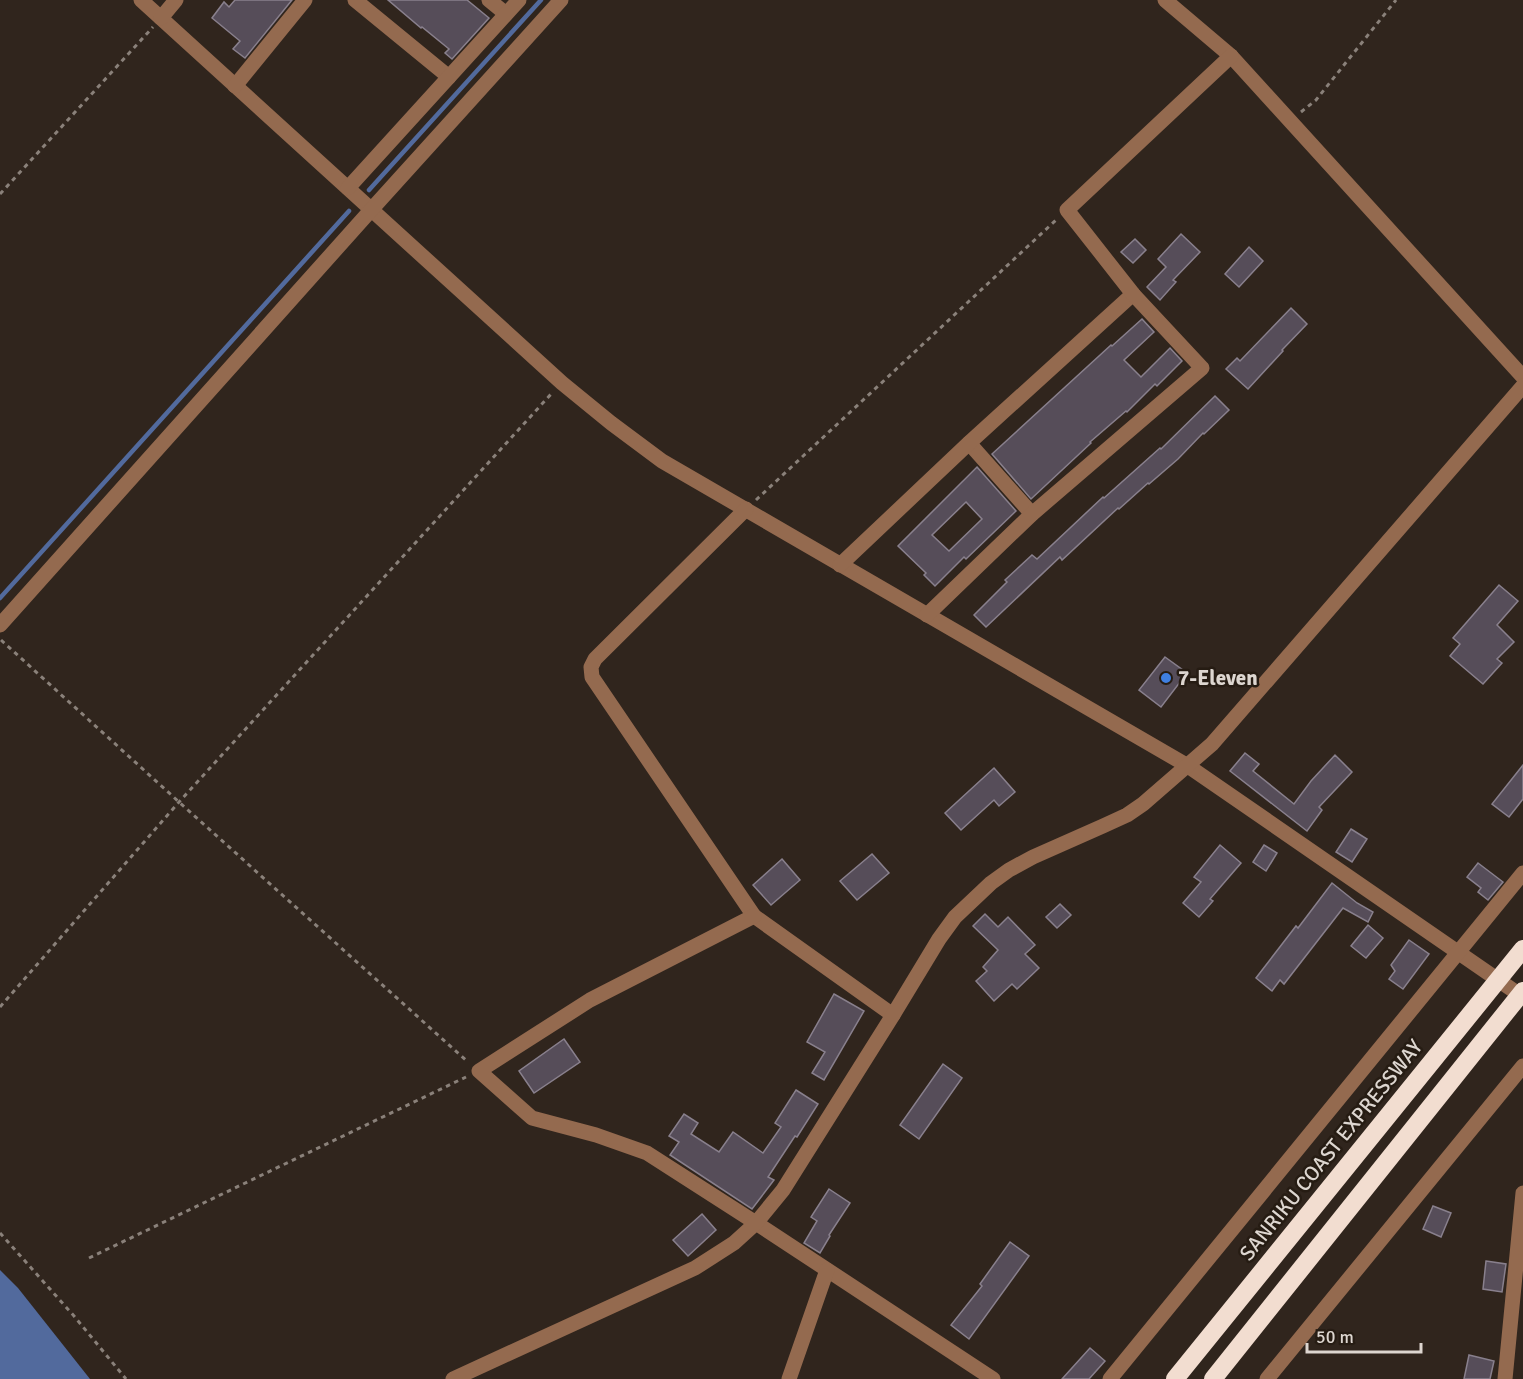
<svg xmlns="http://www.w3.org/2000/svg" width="1523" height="1379" font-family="Signika,sans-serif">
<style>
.water{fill:#526a9d}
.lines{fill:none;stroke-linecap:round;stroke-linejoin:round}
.stream{stroke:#526a9d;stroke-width:4.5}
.building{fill:#564d59;stroke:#89808d;stroke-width:1.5;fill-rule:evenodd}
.path{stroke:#8a817a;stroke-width:3;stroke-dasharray:4.5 4.5;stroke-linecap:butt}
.minor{stroke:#946a4f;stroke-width:15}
.highway{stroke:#f2ddd0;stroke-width:18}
.shop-dot{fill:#3f7fe0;stroke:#261c13;stroke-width:2}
.labels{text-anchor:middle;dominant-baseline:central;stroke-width:5;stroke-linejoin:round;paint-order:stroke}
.poi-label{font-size:21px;font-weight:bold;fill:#ddd6d0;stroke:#261c13;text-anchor:start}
.street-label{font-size:21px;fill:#ddd6d0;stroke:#261c13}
</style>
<rect width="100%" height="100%" fill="#30251d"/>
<polygon class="water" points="0,1270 18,1288 90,1379 0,1379"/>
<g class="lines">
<g class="stream">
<polyline points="369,190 541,0"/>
<polyline points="0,598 349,211"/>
</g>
</g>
<g class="building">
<polygon points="235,0 292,0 245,58 233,49 240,41 212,18 224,2 229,7"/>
<polygon points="388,0 467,0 489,18 452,59 445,53 449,49 422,27 421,28"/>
<polygon points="1181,234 1200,252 1173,280 1176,282 1160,300 1147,287 1166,267 1158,259"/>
<polygon points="1135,239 1146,250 1133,263 1121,252"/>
<polygon points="1249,247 1263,261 1239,287 1225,274"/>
<polygon points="1291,308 1307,324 1282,350 1283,351 1248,389 1226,369 1237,358 1240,361"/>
<polygon points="1142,319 1154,332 1124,360 1141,377 1170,348 1182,361 1157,386 1155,384 1127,412 1126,411 1090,442 1091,443 1031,499 992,454 1111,345 1112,346"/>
<polygon points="1215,396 1229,410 1204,434 1203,433 1178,459 1149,484 1148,483 1119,509 1118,508 1062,560 1060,557 986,627 974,615 1007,582 1005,580 1032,555 1037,559 1103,497 1104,498 1160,448 1161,449"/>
<path d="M977 467 1016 511 966 559 964 557 935 586 924 575 926 573 898 546ZM966 502 982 519 949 551 932 535Z"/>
<polygon points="1499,585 1518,601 1497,625 1514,642 1497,659 1502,663 1483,684 1450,656 1460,644 1453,638"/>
<polygon points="1165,657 1187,673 1161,707 1139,690"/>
<polygon points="1245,753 1259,764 1253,771 1294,804 1311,781 1335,755 1352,772 1319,807 1322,810 1307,831 1230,771"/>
<polygon points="1523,765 1523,799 1509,817 1492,804"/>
<polygon points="994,768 1015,792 999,806 994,800 961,830 945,813"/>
<polygon points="1351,829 1367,839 1352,862 1336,852"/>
<polygon points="1220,845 1241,863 1210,899 1213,901 1199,917 1183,903 1201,882 1194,877"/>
<polygon points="1264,845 1277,853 1266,871 1253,862"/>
<polygon points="872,854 889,873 857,900 840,881"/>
<polygon points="782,859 800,880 771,905 753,885"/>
<polygon points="1478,863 1503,882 1488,900 1478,892 1481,888 1467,877"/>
<polygon points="1332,883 1357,903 1373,912 1368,922 1343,908 1284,984 1280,980 1272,991 1256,978 1296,926 1298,928"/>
<polygon points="1060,904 1071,915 1057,928 1046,917"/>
<polygon points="985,914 998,927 1008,917 1035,945 1025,954 1039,968 1017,989 1012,984 994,1001 976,981 987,971 983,967 998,950 973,926"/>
<polygon points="1368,925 1383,938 1366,958 1351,946"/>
<polygon points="1409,940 1429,954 1403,989 1389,979 1395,971 1391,965"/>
<polygon points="834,994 864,1011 824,1080 812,1073 825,1052 807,1042"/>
<polygon points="564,1039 580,1062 534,1093 519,1071"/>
<polygon points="943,1064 962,1078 919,1139 900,1125"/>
<polygon points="796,1090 818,1104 797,1137 795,1136 768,1177 774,1180 752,1209 670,1155 679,1142 669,1136 684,1114 698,1123 691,1134 719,1152 733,1132 763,1153 781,1127 775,1123"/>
<polygon points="829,1189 850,1203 829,1235 830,1236 820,1253 804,1243 817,1221 811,1217"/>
<polygon points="1433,1206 1451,1213 1441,1237 1423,1229"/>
<polygon points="702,1214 716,1230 688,1256 673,1240"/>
<polygon points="1010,1242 1029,1256 969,1339 951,1325 982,1286 980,1284"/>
<polygon points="1486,1261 1506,1264 1502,1292 1483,1289"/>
<polygon points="1090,1348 1105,1361 1089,1379 1062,1379"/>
<polygon points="1469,1355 1494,1361 1490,1379 1464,1379"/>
</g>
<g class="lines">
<g class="path">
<polyline points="1301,112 1316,100 1396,0"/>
<polyline points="0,194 153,27"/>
<polyline points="756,500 1056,220"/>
<polyline points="1,640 179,802 468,1062"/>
<polyline points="0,1007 179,802 552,393"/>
<polyline points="0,1233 74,1316 126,1379"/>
<polyline points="89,1258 466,1077"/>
</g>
<g class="minor">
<polyline points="141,0 562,383 611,423 662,461 1188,766 1523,997"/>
<polyline points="355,0 449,77"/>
<polyline points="489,0 506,14"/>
<polyline points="1165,0 1231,56 1523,377"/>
<polyline points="161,18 176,0"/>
<polyline points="235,86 305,0"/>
<polyline points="348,188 519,0"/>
<polyline points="969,443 1032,514"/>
<polyline points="746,509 595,659 591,667 592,677 754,916 893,1015"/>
<polyline points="840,565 969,443 1133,294"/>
<polyline points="927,615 1032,514 1202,368 1133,294 1067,210 1231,56"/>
<polyline points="0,625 371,210 561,0"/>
<polyline points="754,916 590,1000 479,1071 532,1118 596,1135 647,1153 756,1223 993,1379"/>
<polyline points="453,1379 695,1268 734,1243 756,1223 783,1190 893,1015 939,939 955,917 991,883 1009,870 1033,857 1103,826 1127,815 1143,804 1212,744 1523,386"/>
<polyline points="789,1379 827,1270"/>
<polyline points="1110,1379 1523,873"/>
<polyline points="1267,1379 1523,1066"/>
<polyline points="1505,1379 1523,1193"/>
</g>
<g class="highway">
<polyline points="1175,1379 1523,949"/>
<polyline points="1213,1379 1523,991"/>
</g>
</g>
<circle class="shop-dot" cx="1166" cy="678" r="6"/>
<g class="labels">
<g class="poi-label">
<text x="1178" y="678">7-Eleven</text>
</g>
<g class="street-label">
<text transform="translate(1331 1150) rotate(-51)">SANRIKU COAST EXPRESSWAY</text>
</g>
</g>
<path d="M1307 1343v9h114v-9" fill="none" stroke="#ddd6d0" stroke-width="3"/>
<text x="1316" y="1343" font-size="18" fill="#ddd6d0" stroke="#261c13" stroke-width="4.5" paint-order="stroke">50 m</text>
</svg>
